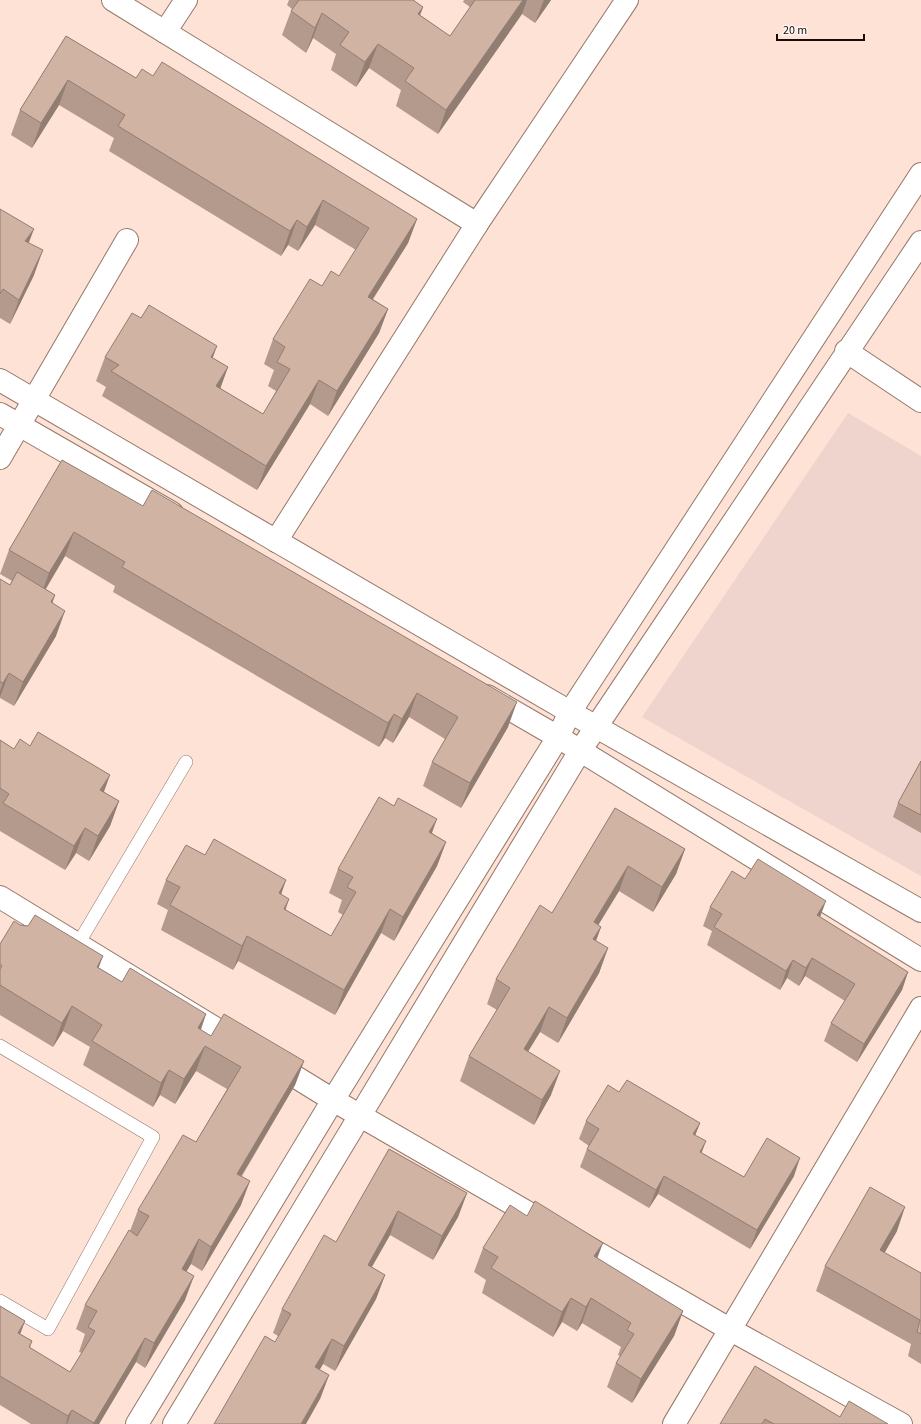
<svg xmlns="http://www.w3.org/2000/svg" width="921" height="1424" font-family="'Source Sans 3',sans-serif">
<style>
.education{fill:#eed4cd}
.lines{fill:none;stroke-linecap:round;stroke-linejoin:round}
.lane-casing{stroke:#957869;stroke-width:14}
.street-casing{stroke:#957869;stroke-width:24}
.lane{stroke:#fff;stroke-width:13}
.street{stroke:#fff;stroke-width:22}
.wall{fill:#b49a8c}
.shaded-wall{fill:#927d72}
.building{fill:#d1b3a3;stroke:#927d72}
</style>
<rect width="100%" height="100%" fill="#fde2d5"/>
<polygon class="education" points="848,413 921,456 921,876 642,717"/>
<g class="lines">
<defs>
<g id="lane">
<polyline points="78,944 186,762"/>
<polyline points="0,1046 153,1137 48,1329 0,1301"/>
</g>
<g id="street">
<polyline points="113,0 477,224"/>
<polyline points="165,32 186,0"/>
<polyline points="846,351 921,401"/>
<polyline points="0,380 570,712 921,911"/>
<polyline points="0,414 172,513"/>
<polyline points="0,458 127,240"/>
<polyline points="276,541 477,224 627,0"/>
<polyline points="487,696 558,737 921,960"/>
<polyline points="0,897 241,1044"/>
<polyline points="273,1063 333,1100 731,1330 901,1424"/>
<polyline points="137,1424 333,1100 558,737 570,712 921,174"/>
<polyline points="174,1424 580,751 921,242"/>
<polyline points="674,1424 921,1008"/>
</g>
</defs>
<use href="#lane" class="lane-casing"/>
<use href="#street" class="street-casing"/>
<use href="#lane" class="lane"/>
<use href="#street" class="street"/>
</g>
<g class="wall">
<polygon points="289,0 415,0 414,1 423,7 420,15 450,36 470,7 463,2 464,0 551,0 535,23 522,14 438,134 396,106 401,90 369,68 356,87 331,70 336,54 313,38 306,53 282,35 291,11 292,9 287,5"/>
<polygon points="66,36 136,78 153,76 417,219 408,243 373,299 388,309 379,333 328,416 310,404 257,490 102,396 106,387 96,381 105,357 141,318 213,358 228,367 220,388 263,414 276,391 268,386 274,370 264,364 273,339 322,286 339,276 356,250 315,225 298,251 288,245 281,256 109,151 114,138 59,105 32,148 11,135 20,110"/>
<polygon points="0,209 28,243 34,275 10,324 0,318"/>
<polygon points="62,460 508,727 461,808 423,786 432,762 445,739 409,717 393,743 385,738 379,747 113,592 115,586 65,556 46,589 55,595 52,603 56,636 14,706 0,698 0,579 10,585 12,581 0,574 9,550"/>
<polygon points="0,740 14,749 104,792 119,801 110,826 89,861 76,853 65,870 0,831"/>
<polygon points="921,761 921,833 893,817 898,803"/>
<polygon points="615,808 685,849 676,874 653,912 619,891 598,925 601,927 596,941 608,948 599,973 558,1043 540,1032 528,1051 551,1095 534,1125 460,1081 469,1056 497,1010 487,1004 496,979 552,913"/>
<polygon points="432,833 446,842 437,866 394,941 381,933 335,1015 238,961 233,970 161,930 168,910 157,904 166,880 205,855 281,895 286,910 331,936 343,915 338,912 342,900 329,893 338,869"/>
<polygon points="745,879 820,917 908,972 902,990 857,1062 824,1041 831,1023 845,1001 805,976 799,986 787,978 780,990 707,945 712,931 703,926 710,907"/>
<polygon points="0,944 99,968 122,982 206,1014 201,1030 211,1036 304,1061 295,1085 242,1176 241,1205 202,1271 191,1264 186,1271 185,1300 145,1368 136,1362 99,1424 31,1424 0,1405 0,1306 25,1321 20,1334 32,1341 30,1348 70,1372 82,1353 79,1352 85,1334 76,1329 85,1305 130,1231 138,1210 196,1142 227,1089 196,1071 175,1104 160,1095 153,1107 83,1065 90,1047 63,1031 53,1047 0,1015"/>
<polygon points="619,1092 700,1123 695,1135 702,1153 744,1177 794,1176 750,1249 658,1194 649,1208 580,1167 587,1149 589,1146 579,1139 586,1121"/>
<polygon points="389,1149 467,1193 458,1217 433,1260 390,1235 372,1267 385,1275 376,1299 335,1371 323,1364 319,1370 329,1375 320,1399 278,1336 273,1333 282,1309 336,1242"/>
<polygon points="897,1231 884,1253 921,1273 921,1364 908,1356 911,1344 816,1291 825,1266"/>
<polygon points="483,1248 597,1258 683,1311 674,1336 632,1403 607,1387 616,1363 620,1356 618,1355 621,1347 582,1323 577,1331 562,1322 553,1337 482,1293 486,1280 474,1272"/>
<polygon points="755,1366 840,1417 888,1424 720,1424"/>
</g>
<g class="shaded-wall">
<polygon points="523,0 527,0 522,14 438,134 446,110"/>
<polygon points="544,0 551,0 535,23"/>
<polygon points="423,7 414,31 418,14"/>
<polygon points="322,13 313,38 306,53 315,28"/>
<polygon points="378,44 369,68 356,87 365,62"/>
<polygon points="68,80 59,105 32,148 41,123"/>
<polygon points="323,200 315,225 298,251 307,227"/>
<polygon points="417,219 408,243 359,321 368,297"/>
<polygon points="297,220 288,245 281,256 290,231"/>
<polygon points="34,229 25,253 25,241"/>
<polygon points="43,250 34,275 10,324 19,300"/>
<polygon points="388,309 379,333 328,416 337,391"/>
<polygon points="217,346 208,371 211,357"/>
<polygon points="228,367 219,392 216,386"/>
<polygon points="319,380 310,404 257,490 266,466"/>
<polygon points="74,532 65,556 40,598 49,573"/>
<polygon points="55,595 47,619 51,602"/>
<polygon points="65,611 56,636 14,706 23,682"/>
<polygon points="9,673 0,697 0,691 3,683"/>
<polygon points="417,693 409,717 393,743 402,719"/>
<polygon points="517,702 508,727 461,808 470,783"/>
<polygon points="394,714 385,738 379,747 388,723"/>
<polygon points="110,775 101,800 100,790"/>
<polygon points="119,801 110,826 89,861 98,836"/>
<polygon points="437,819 428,844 429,832"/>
<polygon points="85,828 76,853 65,870 74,846"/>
<polygon points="446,842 437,866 394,941 403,917"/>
<polygon points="685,849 676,874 653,912 662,887"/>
<polygon points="628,866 619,891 585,947 594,922"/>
<polygon points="286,880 278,904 279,893"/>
<polygon points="289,899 281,924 284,909"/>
<polygon points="826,901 819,920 817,915"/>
<polygon points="390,909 381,933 335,1015 344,990"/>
<polygon points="601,927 592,951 593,939"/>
<polygon points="247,936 238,961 233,970 242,946"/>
<polygon points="608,948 599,973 558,1043 567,1018"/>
<polygon points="103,956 94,981 97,967"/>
<polygon points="812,958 805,976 799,986 806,968"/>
<polygon points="793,960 787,978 780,990 786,971"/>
<polygon points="908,972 902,990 857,1062 864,1044"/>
<polygon points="72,1006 63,1031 53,1047 62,1023"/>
<polygon points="549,1007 540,1032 515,1073 524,1049"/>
<polygon points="206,1014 197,1039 198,1028"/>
<polygon points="205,1046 196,1071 175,1104 184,1079"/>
<polygon points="304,1061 295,1085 228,1198 237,1174"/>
<polygon points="169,1070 160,1095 153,1107 161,1083"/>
<polygon points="560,1071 551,1095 534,1125 542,1100"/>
<polygon points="700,1123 693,1141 693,1134"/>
<polygon points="706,1141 699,1160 700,1152"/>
<polygon points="800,1158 794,1176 750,1249 757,1230"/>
<polygon points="664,1176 658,1194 649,1208 656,1190"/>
<polygon points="250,1181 241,1205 202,1271 211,1247"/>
<polygon points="467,1193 458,1217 433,1260 442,1236"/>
<polygon points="905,1207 897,1231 872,1275 880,1250"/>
<polygon points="398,1211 390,1235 359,1289 368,1265"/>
<polygon points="199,1239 191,1264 173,1294 182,1269"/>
<polygon points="603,1243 594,1267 594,1256"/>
<polygon points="385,1275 376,1299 335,1371 344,1346"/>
<polygon points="194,1276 185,1300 145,1368 154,1343"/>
<polygon points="571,1298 562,1322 553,1337 562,1312"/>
<polygon points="591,1298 582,1323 577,1331 586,1307"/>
<polygon points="683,1311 674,1336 632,1403 641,1379"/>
<polygon points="25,1321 16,1345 18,1333"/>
<polygon points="145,1338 136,1362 99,1424 93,1424"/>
<polygon points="332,1339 323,1364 307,1392 315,1367"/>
<polygon points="329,1375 320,1399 306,1424 301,1424"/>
<polygon points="72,1410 67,1424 66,1424 68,1416"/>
</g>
<g class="building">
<polygon points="299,0 413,0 423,7 418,14 450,36 475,0 523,0 446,110 405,81 414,68 378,44 365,62 340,45 349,32 322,13 315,28 291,11"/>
<polygon points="66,36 136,78 142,69 153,76 162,62 417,219 368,297 388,309 337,391 319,380 266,466 111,371 119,365 105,357 132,313 141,318 149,305 217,346 211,357 228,367 216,386 263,414 290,369 277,362 285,347 273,339 310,279 322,286 331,271 339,276 369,228 323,200 307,227 297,220 290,231 118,126 125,115 68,80 41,123 20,110"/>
<polygon points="0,209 34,229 25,241 43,250 19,300 3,289 0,294"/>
<polygon points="62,460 143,506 152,490 517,702 470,783 432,762 458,717 417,693 402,719 394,714 388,723 122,567 125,562 74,532 49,573 9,550"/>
<polygon points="17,572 55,595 51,602 65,611 23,682 9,673 3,683 0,682 0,579 10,585"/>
<polygon points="38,732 110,775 100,790 119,801 98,836 85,828 74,846 3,803 9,794 0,788 0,740 14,749 20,739 30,746"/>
<polygon points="921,761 921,815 898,803"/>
<polygon points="379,797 394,806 398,798 437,819 429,832 446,842 403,917 390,909 344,990 247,936 242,946 170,905 180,887 166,880 186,845 205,855 214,839 286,880 279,893 289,899 284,909 331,936 356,892 347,887 353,877 338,869"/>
<polygon points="615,808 685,849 662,887 628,866 594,922 601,927 593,939 608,948 567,1018 549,1007 524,1049 560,1071 542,1100 469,1056 510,988 496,979 540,905 552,913"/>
<polygon points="758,859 826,901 817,915 908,972 864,1044 831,1023 855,984 812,958 806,968 793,960 786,971 714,927 722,914 710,907 732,871 745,879"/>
<polygon points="35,915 103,956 97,967 122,982 130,968 206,1014 198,1028 211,1036 224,1014 304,1061 237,1174 250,1181 211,1247 199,1239 182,1269 194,1276 154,1343 145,1338 94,1423 72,1410 68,1416 0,1376 0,1306 25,1321 18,1333 32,1341 29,1347 70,1372 95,1331 88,1327 97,1311 85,1305 129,1230 137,1236 149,1216 138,1210 183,1135 196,1142 241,1067 205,1046 184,1079 169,1070 161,1083 92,1041 102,1025 72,1006 62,1023 0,985 0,969 2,966 0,964 0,944 14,921 20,925 28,926"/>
<polygon points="627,1080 700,1123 693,1134 706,1141 700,1152 744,1177 767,1138 800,1158 757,1230 664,1176 656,1190 587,1149 599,1129 586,1121 608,1085 619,1092"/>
<polygon points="389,1149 467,1193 442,1236 398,1211 368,1265 385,1275 344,1346 332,1339 315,1367 329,1375 301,1424 214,1424 265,1336 275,1342 291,1314 282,1309 324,1235 336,1242"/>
<polygon points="870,1187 905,1207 880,1250 921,1273 921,1334 917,1332 920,1320 825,1266"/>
<polygon points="535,1201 603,1243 594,1256 683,1311 641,1379 616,1363 634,1334 627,1330 631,1323 591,1298 586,1307 571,1298 562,1312 491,1268 498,1257 483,1248 510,1205 527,1216"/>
<polygon points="755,1366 840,1417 849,1401 888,1424 774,1424 765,1419 762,1424 720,1424"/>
</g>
<path d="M777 34v6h87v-6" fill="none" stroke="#170d07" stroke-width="2"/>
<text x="783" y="34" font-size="12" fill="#170d07" stroke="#fbf4f1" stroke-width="3" paint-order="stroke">20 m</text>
</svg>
